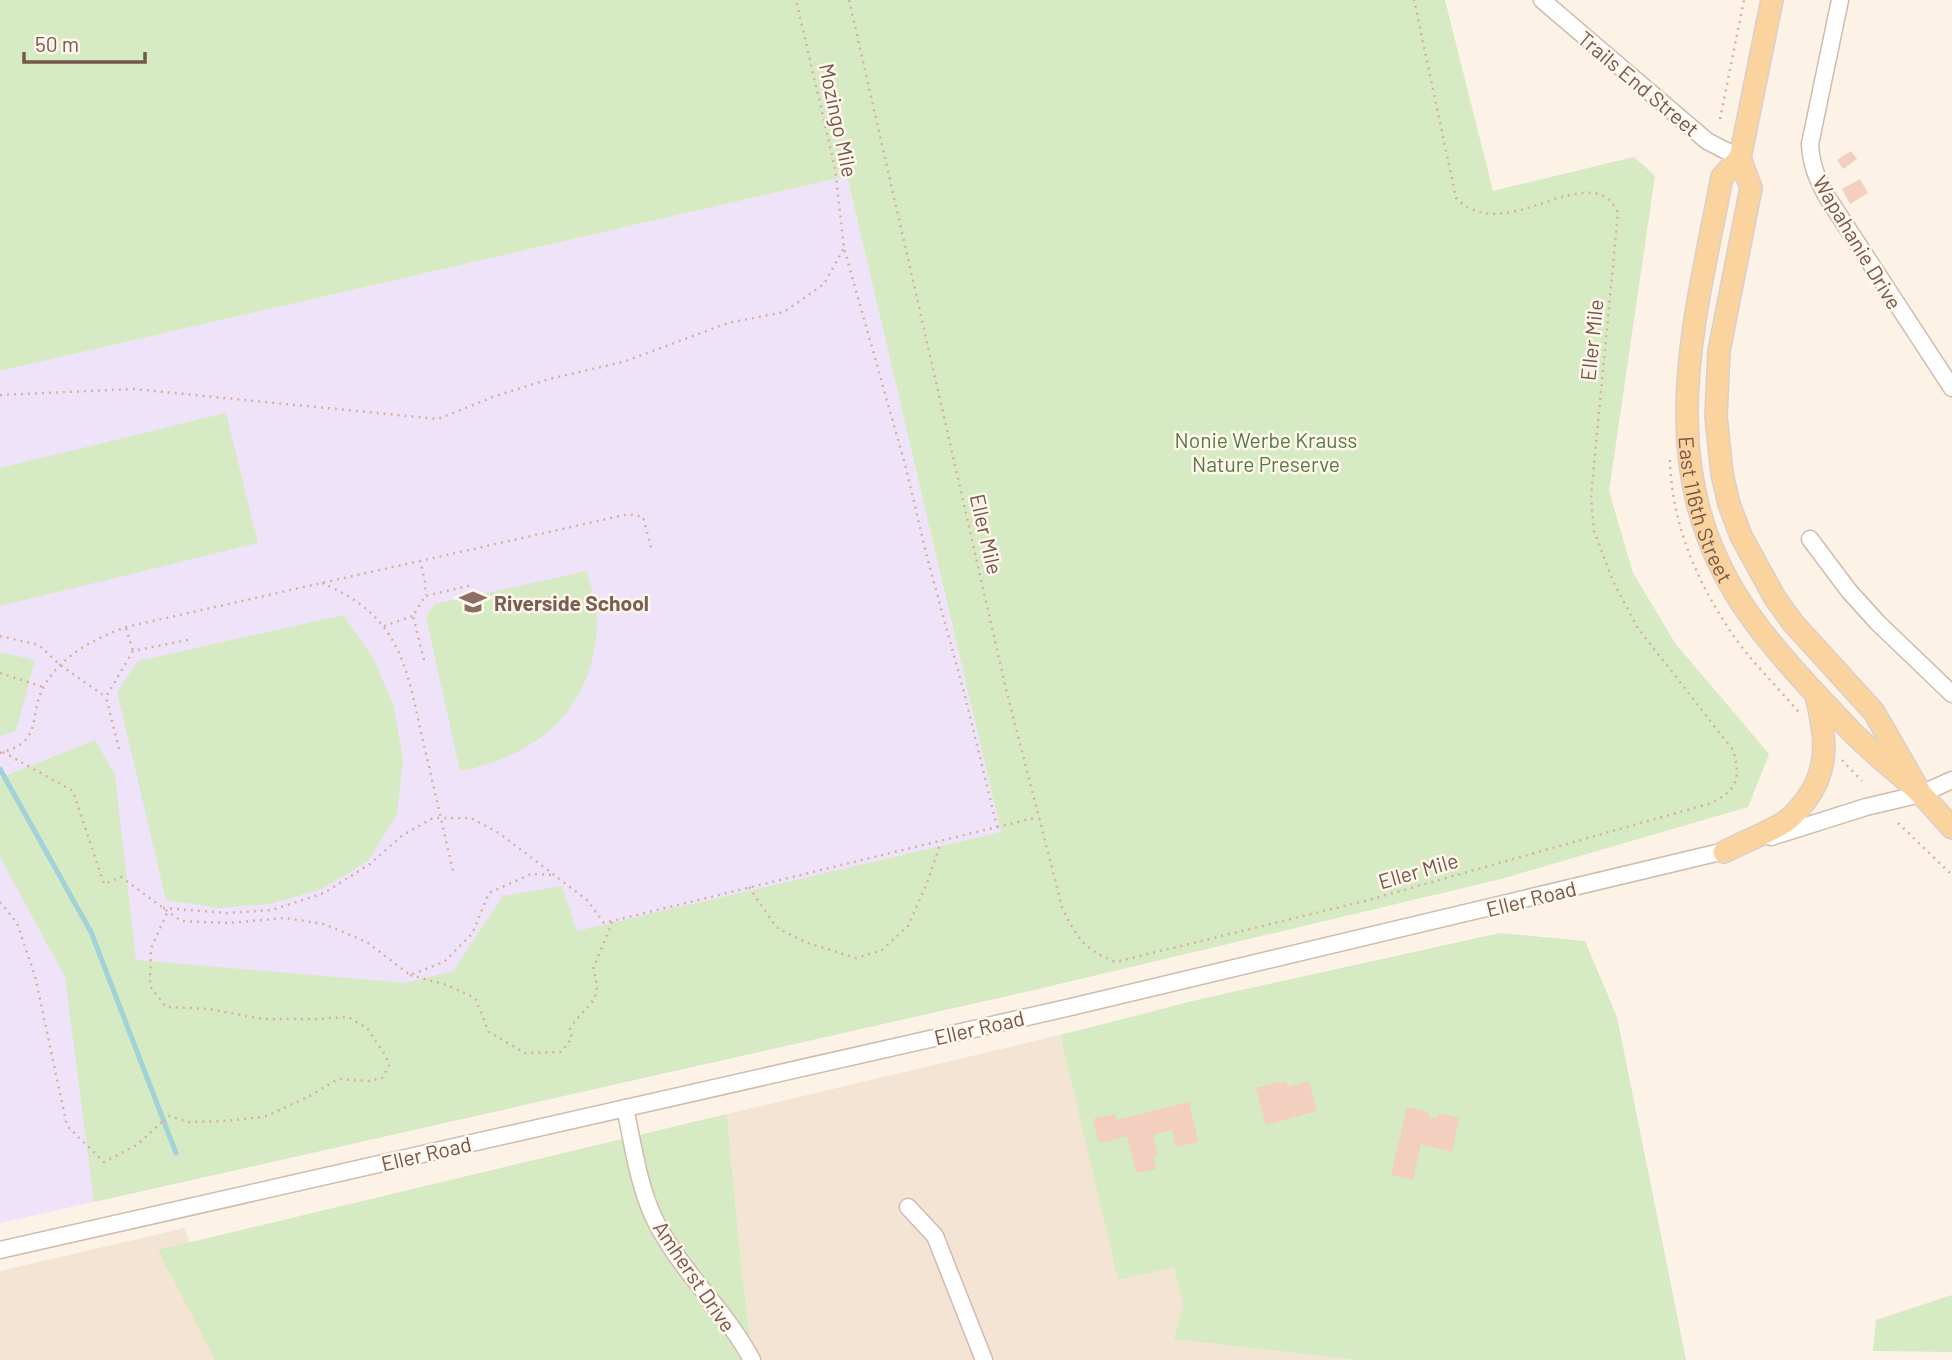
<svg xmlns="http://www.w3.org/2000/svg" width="1952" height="1360" font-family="Barlow,sans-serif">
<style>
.residential{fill:#f4e4d4}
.education{fill:#efe3f9}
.green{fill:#d6eac4}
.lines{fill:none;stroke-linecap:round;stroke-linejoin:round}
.stream{stroke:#a1d2d8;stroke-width:5}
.building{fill:#f2cfbe}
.minor-casing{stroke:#d0bbaf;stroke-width:19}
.major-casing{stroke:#d9d0cd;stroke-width:24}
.path{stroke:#d7b2a1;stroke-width:2.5;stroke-dasharray:2 5;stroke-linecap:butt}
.minor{stroke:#fff;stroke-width:16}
.major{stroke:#fad39f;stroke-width:21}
.labels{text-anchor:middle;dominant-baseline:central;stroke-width:5;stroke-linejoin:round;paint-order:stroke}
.street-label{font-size:21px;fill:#76574b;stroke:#fff6ec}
.park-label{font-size:21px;fill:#567b42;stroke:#fff6ec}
.education-label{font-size:21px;font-weight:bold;fill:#785e54;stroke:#fff6ec;text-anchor:start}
</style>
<rect width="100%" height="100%" fill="#fcf2e6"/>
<g class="residential">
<polygon points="1060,1035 1118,1280 1174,1266 1183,1305 1175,1339 1356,1360 753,1360 741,1263 727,1114"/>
<polygon points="185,1228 220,1360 0,1360 0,1271"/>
</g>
<polygon class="education" points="847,176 1038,989 0,1223 0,371"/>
<g class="green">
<polygon points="0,0 1445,0 1493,191 1634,157 1655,176 1609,491 1633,573 1675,643 1769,754 1748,807 1501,879 1038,989 94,1202 65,977 0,857 0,778 95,740 115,775 136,960 406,983 453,971 503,896 562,886 577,931 1001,832 847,176 0,371"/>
<polygon points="226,413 258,543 0,606 0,468"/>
<path d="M587 571C592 589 598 609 597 629 591 711 537 756 460 771L426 617 435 604Z"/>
<polygon points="343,615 374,659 394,707 403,760 397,814 368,861 322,889 270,904 219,908 166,900 117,692 138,661"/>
<polygon points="0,652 35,660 16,731 0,736"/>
<polygon points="1500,933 1585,941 1617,1017 1686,1360 1356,1360 1174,1339 1183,1305 1174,1267 1118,1280 1060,1035 1201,999"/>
<polygon points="727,1114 741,1263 753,1360 215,1360 158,1250"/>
<polygon points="1952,1295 1952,1352 1873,1351 1876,1320"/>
</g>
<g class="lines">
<polyline class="stream" points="0,769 91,932 176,1153"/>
</g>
<g class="building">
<polygon points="1851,151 1857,159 1843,169 1837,160"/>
<polygon points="1860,179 1868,193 1850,204 1842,189"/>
<polygon points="1286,1081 1288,1087 1309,1081 1317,1111 1266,1125 1256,1088"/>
<polygon points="1189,1102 1198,1142 1176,1147 1172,1130 1153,1135 1158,1155 1153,1156 1156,1169 1136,1173 1127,1136 1099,1143 1093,1119 1115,1114 1117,1120"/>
<polygon points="1407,1107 1429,1112 1428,1116 1437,1119 1439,1113 1459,1118 1452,1152 1421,1144 1413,1180 1391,1175"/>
</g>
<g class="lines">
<defs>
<g id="minor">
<polyline points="1542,0 1707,141 1740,158"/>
<path d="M1840 0 1810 144C1811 164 1817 179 1827 197L1952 388"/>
<polyline points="1810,539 1849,591 1878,623 1952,694"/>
<polyline points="1771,837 1866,807 1921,794 1952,780"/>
<path d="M625 1108C633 1144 638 1184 654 1218 679 1270 725 1309 752 1360"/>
<polyline points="908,1207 935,1236 984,1360"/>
<polyline points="0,1250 1071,1007 1733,849"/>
</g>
<g id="major">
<polyline points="1772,0 1740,158 1751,188 1719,351 1716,416 1722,474 1729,504 1741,536 1775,598 1793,623 1874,712 1921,794"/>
<path id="s1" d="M1740 158 1722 177C1694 326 1651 465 1742 604 1772 649 1812 690 1849 729 1871 752 1897 771 1920 793 1931 804 1941 816 1952 828"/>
<path d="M1724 852C1743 842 1765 834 1783 823 1792 818 1800 808 1806 800 1831 767 1825 733 1816 695"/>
</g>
</defs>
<use href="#minor" class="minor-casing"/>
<use href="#major" class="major-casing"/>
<g class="path">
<path d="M849 0 1006 689 1062 907C1077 938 1082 948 1115 962L1365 901 1708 804C1736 792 1742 780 1733 750L1637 627 1612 579 1594 531 1591 496 1618 213C1614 205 1609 197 1599 194 1560 185 1512 229 1469 208 1464 206 1460 201 1456 198L1414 0"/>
<polyline points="1720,119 1744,0"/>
<polyline points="0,395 133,389 438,419 493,397 549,379 623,362 728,323 784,312 824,284 844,248"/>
<path d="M1670 460C1672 527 1698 584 1735 638 1755 666 1780 689 1801 715"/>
<polyline points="420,560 425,582 425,595"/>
<path d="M322 583C345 593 366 605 382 625 409 658 414 705 424 745 434 788 444 832 454 875"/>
<polyline points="384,626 413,616"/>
<polyline points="126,628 133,651"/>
<polyline points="0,636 39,645 60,665 106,697"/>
<polyline points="424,660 413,616 425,596 472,585"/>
<polyline points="0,673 43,687"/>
<polyline points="119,749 106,697 133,651 192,639"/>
<polyline points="3,752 73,791 104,884 121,877 181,921 228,923 285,918 324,924 367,942 410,975 444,962 472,934 489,893 531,874 553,875"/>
<path d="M0 753C45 741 27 718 44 686 62 655 94 639 126 627L629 514 643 517 652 551"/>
<polyline points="1842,760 1862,781"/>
<polyline points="1898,823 1952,875"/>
<polyline points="997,827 1038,817"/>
<polyline points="749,887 776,927 805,942 856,958 882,950 908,926 927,883 941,842"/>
<polyline points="0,902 17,923 35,976 67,1126 104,1162 137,1145 165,1119"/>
<polyline points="163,908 227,913 272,910 324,893 370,864 403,835 433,818 471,818 499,833 587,900 604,923 997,827 965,696 927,557 906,468 844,248 835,168 796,0"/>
<path d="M410 975 447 985 475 998 489 1032 525 1053 561 1052 572 1038 570 1029C586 1003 605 1003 593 969L613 920"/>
<polyline points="164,1122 169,1116 189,1122 225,1121 264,1117 308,1097 338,1079 369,1081 382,1078 389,1066 386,1056 367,1028 348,1017 316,1019 263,1019 209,1009 166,1007 150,986 151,948 168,911"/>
</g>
<use href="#minor" class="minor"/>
<use href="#major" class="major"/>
</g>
<defs>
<symbol id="school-bare" viewBox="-9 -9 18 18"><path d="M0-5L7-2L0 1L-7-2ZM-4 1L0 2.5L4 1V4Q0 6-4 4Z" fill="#8d6e63" stroke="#fff6ec" stroke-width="2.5" paint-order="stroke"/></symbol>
</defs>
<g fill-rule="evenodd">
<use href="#school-bare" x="454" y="583" width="38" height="38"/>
</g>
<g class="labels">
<g class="street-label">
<text transform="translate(1639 83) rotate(40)">Trails End Street</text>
<text transform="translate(839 120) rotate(78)">Mozingo Mile</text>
<text transform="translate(1858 242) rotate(59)">Wapahanie Drive</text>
<text transform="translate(1591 340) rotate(-84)">Eller Mile</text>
<text stroke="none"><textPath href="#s1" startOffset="364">East 116th Street</textPath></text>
<text transform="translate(987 534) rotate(77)">Eller Mile</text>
<text transform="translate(1418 870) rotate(-16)">Eller Mile</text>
<text transform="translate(1531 898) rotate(-14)">Eller Road</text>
<text transform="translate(979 1027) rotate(-13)">Eller Road</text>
<text transform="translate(426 1153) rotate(-13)">Eller Road</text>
<text transform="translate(695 1276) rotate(56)">Amherst Drive</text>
</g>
<g class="park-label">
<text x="1266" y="439">Nonie Werbe Krauss<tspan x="1266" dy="24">Nature Preserve</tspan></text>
</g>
<g class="education-label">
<text x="494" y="602">Riverside School</text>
</g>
</g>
<path d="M24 52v10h121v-10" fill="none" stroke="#76574b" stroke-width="3.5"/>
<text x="35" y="52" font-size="21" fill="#76574b" stroke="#fff6ec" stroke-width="5" paint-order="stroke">50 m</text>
</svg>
